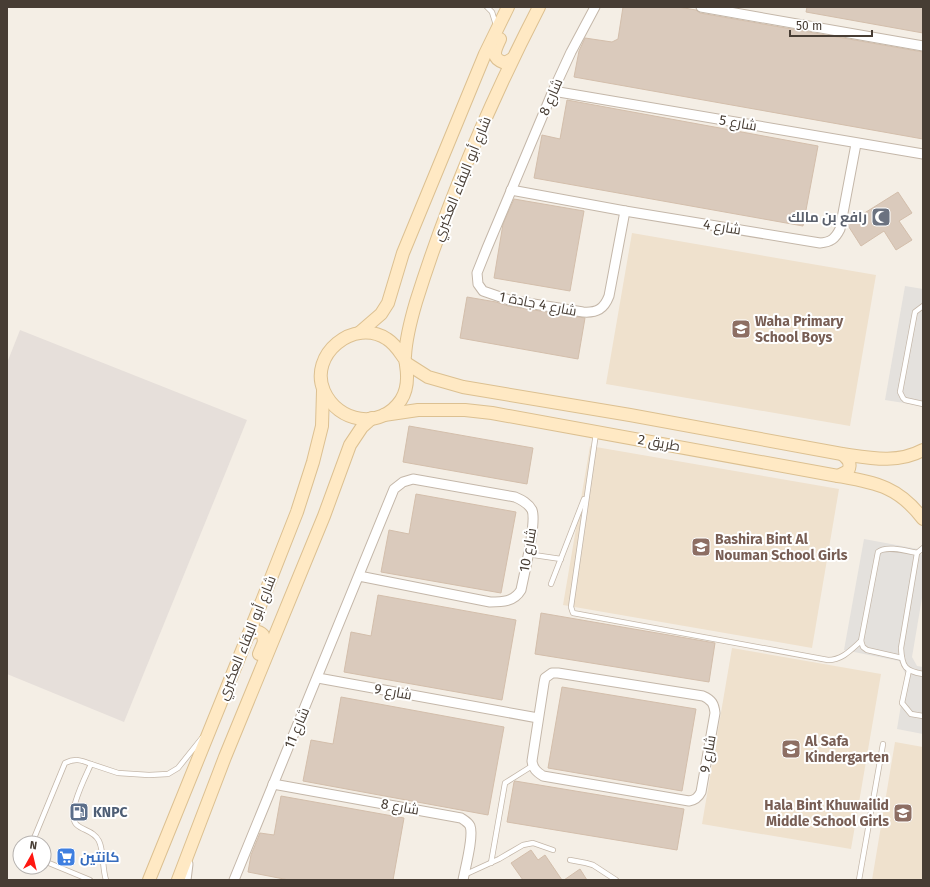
<svg xmlns="http://www.w3.org/2000/svg" width="930" height="887" font-family="'Fira Sans',Cairo,sans-serif">
<style>
.industrial{fill:#e6dfda}
.education{fill:#efe1cd}
.parking{fill:#e4e1dd}
.building{fill:#dacabc;stroke:#d3beab}
.lines{fill:none;stroke-linecap:round;stroke-linejoin:round}
.lane-casing{stroke:#c4b7a9;stroke-width:6}
.street-casing{stroke:#c4b7a9;stroke-width:11}
.secondary-casing{stroke:#dcc091;stroke-width:14}
.lane{stroke:#fff;stroke-width:4.5}
.street{stroke:#fff;stroke-width:9}
.secondary{stroke:#ffe9c4;stroke-width:12}
.labels{text-anchor:middle;dominant-baseline:central;stroke-width:4;stroke-linejoin:round;paint-order:stroke}
.street-label{font-size:14px;fill:#473d34;stroke:#fff}
.worship-label{font-size:14px;font-weight:bold;fill:#5b616d;stroke:#fff;text-anchor:end}
.education-label{font-size:14px;font-weight:bold;fill:#785e54;stroke:#fff;text-anchor:start}
.service-label{font-size:14px;font-weight:bold;fill:#4e5e75;stroke:#fff;text-anchor:start}
.shop-label{font-size:14px;font-weight:bold;fill:#366cbe;stroke:#fff;text-anchor:start}
</style>
<rect width="100%" height="100%" fill="#f4eee5"/>
<polygon class="industrial" points="20,330 247,420 124,722 7,674 7,363"/>
<g class="education">
<polygon points="632,233 876,275 850,426 606,384"/>
<polygon points="590,446 839,489 812,648 563,605"/>
<polygon points="732,648 881,674 851,849 702,824"/>
<polygon points="895,742 923,747 923,880 872,880"/>
</g>
<g class="parking">
<polygon points="905,286 923,289 923,406 885,400"/>
<polygon points="864,539 918,549 923,557 923,592 912,657 917,666 923,667 923,734 897,729 906,675 899,661 844,650"/>
</g>
<g class="building">
<polygon points="623,7 678,7 696,10 700,13 923,52 923,139 574,77 579,51 585,38 612,42 618,39"/>
<polygon points="807,7 923,7 923,33 806,12"/>
<polygon points="567,100 818,146 803,226 534,178 542,135 560,139"/>
<polygon points="898,192 912,213 899,221 912,240 896,250 884,231 861,246 847,224"/>
<polygon points="514,199 584,211 570,291 494,278 503,224"/>
<polygon points="467,297 496,302 508,306 585,318 578,359 460,338"/>
<polygon points="409,426 533,448 527,484 403,462"/>
<polygon points="416,494 516,512 501,593 381,572 389,530 409,534"/>
<polygon points="378,595 516,620 502,700 344,672 351,632 371,636"/>
<polygon points="541,613 715,643 709,682 535,654"/>
<polygon points="562,687 696,709 682,791 548,768"/>
<polygon points="341,697 504,727 488,815 303,781 311,740 333,744"/>
<polygon points="515,781 684,809 677,850 507,822 514,782"/>
<polygon points="281,796 404,818 393,880 289,880 248,872 251,855 260,833 274,835"/>
<polygon points="531,850 538,860 545,855 562,880 523,880 511,863"/>
<polygon points="580,869 587,880 564,880"/>
</g>
<g class="lines">
<defs>
<g id="lane">
<polyline points="487,7 492,12 496,25"/>
<polyline points="923,306 915,312 900,392 903,398 905,400 923,404"/>
<path d="M596 433 571 607 573 613 828 660C842 660 851 650 861 641"/>
<path d="M923 548 917 553 901 648C902 667 905 671 923 674"/>
<polyline points="527,554 561,559"/>
<polyline points="551,584 584,499"/>
<path d="M902 658 867 650 863 647 861 641 878 552C886 545 907 551 917 553"/>
<polyline points="909,670 902,703 911,714 923,716"/>
<path d="M32 843 65 763C75 758 81 760 91 764"/>
<polyline points="570,860 586,863 593,865 616,880"/>
<polyline points="44,861 90,880"/>
<polyline points="491,863 505,783 532,766"/>
<polyline points="464,875 499,859 523,845 533,843 553,850"/>
<path d="M106 880C102 867 104 852 99 841 94 831 84 831 77 825 65 815 86 776 91 764L118 773 149 775 168 774 178 768 202 738"/>
<polyline points="859,880 883,744"/>
</g>
<g id="street">
<path d="M595 7 571 52 553 91 487 248 477 273 478 284 483 291 509 300 583 312C597 313 604 309 609 296L625 211"/>
<polyline points="701,7 923,46"/>
<polyline points="553,91 923,154"/>
<path d="M511 190 625 211 820 243C831 242 835 239 840 229L856 144"/>
<path d="M552 673H558L703 696C712 700 714 704 715 713L701 792C698 798 695 800 689 801L543 776C537 772 533 769 532 761L544 683 545 678Z"/>
<polyline points="318,678 538,718"/>
<path d="M273 784 461 818C464 820 468 822 470 826 474 836 465 869 463 880"/>
<polyline points="186,880 188,864"/>
<path d="M234 880 394 489 403 482 413 479 515 497C522 500 528 503 532 510 537 523 524 574 521 590 514 602 502 602 490 602L359 576"/>
</g>
<g id="secondary">
<path d="M500 39C495 50 490 58 505 63L512 59"/>
<polyline points="359,333 381,314 388,303 403,253 485,54 508,7"/>
<path d="M404 358C399 351 395 344 387 339 354 317 308 355 324 391 338 423 381 430 401 400 408 389 408 377 406 365 406 362 404 359 405 356 406 338 411 319 416 302 448 200 490 102 539 7"/>
<path d="M406 363 428 377 463 387 630 415 842 454C870 458 897 464 923 450"/>
<path d="M384 415 418 410H465L492 413 838 476C876 483 898 486 923 519"/>
<path d="M838 476 848 471C852 463 848 459 842 454"/>
<path d="M249 634C254 632 258 630 263 635L264 642 259 654"/>
<polyline points="149,880 260,606 297,512 313,462 322,426 323,391"/>
<polyline points="178,880 225,757 324,516 350,445 362,427 372,418"/>
</g>
</defs>
<use href="#lane" class="lane-casing"/>
<use href="#street" class="street-casing"/>
<use href="#secondary" class="secondary-casing"/>
<use href="#lane" class="lane"/>
<use href="#street" class="street"/>
<use href="#secondary" class="secondary"/>
</g>
<defs>
<symbol id="mosque-square" viewBox="-11 -11 22 22"><rect x="-9" y="-9" width="18" height="18" rx="4" fill="#6b7280" stroke="#fff"/><path d="M3.5-4.9A6 6 0 1 0 3.5 4.9A5 5 0 1 1 3.5-4.9Z" fill="#fff"/></symbol>
<symbol id="school-square" viewBox="-11 -11 22 22"><rect x="-9" y="-9" width="18" height="18" rx="4" fill="#8d6e63" stroke="#fff"/><path d="M0-5L7-2L0 1L-7-2ZM-4 1L0 2.5L4 1V4Q0 6-4 4Z" fill="#fff"/></symbol>
<symbol id="fuel-square" viewBox="-11 -11 22 22"><rect x="-9" y="-9" width="18" height="18" rx="4" fill="#5c6f8a" stroke="#fff"/><path d="M-5.5-6h7V0h2V4h1.3V-2.5L3-4.5l.8-.8L6-3V5H2.5V1h-1V6h-7ZM-4.2-4.7v3.2H.2V-4.7Z" fill="#fff"/></symbol>
<symbol id="supermarket-square" viewBox="-11 -11 22 22"><rect x="-9" y="-9" width="18" height="18" rx="4" fill="#3f7fe0" stroke="#fff"/><path d="M-6-5.5h2.5l.6 2H6L4.5 2H-2.5L-4.4-4H-6ZM-1.5 3.2a1.3 1.3 0 1 0 .1 0ZM3 3.2a1.3 1.3 0 1 0 .1 0Z" fill="#fff"/></symbol>
</defs>
<g fill-rule="evenodd">
<use href="#mosque-square" x="870" y="206" width="22" height="22"/>
<use href="#school-square" x="730" y="318" width="22" height="22"/>
<use href="#school-square" x="690" y="536" width="22" height="22"/>
<use href="#school-square" x="780" y="738" width="22" height="22"/>
<use href="#fuel-square" x="68" y="801" width="22" height="22"/>
<use href="#school-square" x="892" y="802" width="22" height="22"/>
<use href="#supermarket-square" x="55" y="846" width="22" height="22"/>
</g>
<g class="labels">
<g class="street-label">
<text transform="translate(551 97) rotate(-67)">شارع 8</text>
<text transform="translate(738 123) rotate(10)">شارع 5</text>
<text transform="translate(462 179) rotate(-68)">شارع أبو البقاء العكبري</text>
<text transform="translate(722 227) rotate(9)">شارع 4</text>
<text transform="translate(538 304) rotate(11)">شارع 4 جادة 1</text>
<text transform="translate(659 443) rotate(10)">طريق 2</text>
<text transform="translate(528 550) rotate(-80)">شارع 10</text>
<text transform="translate(247 638) rotate(-68)">شارع أبو البقاء العكبري</text>
<text transform="translate(393 692) rotate(10)">شارع 9</text>
<text transform="translate(297 728) rotate(-67)">شارع 11</text>
<text transform="translate(708 754) rotate(-80)">شارع 9</text>
<text transform="translate(400 807) rotate(10)">شارع 8</text>
</g>
<g class="worship-label">
<text x="867" y="217">رافع بن مالك</text>
</g>
<g class="education-label">
<text x="755" y="321">Waha Primary<tspan x="755" dy="16">School Boys</tspan></text>
<text x="715" y="539">Bashira Bint Al<tspan x="715" dy="16">Nouman School Girls</tspan></text>
<text x="805" y="741">Al Safa<tspan x="805" dy="16">Kindergarten</tspan></text>
<text x="889" y="805" text-anchor="end">Hala Bint Khuwailid<tspan x="889" dy="16">Middle School Girls</tspan></text>
</g>
<g class="service-label">
<text x="93" y="812">KNPC</text>
</g>
<g class="shop-label">
<text x="80" y="857">كانتين</text>
</g>
</g>
<rect width="930" height="887" fill="none" stroke="#473d34" stroke-width="16"/>
<g transform="translate(32 855) rotate(8)"><circle r="19" fill="#ffffff" stroke="#b5b1ae"/>
<path d="M0-3L7 15L0 10L-7 15Z" fill="#ff1711"/>
<text y="-6" font-size="11" font-weight="bold" text-anchor="middle" fill="#473d34">N</text>
</g>
<path d="M790 30v6h82v-6" fill="none" stroke="#473d34" stroke-width="2"/>
<text x="796" y="30" font-size="12" fill="#473d34" stroke="#ffffff" stroke-width="3" paint-order="stroke">50 m</text>
</svg>
